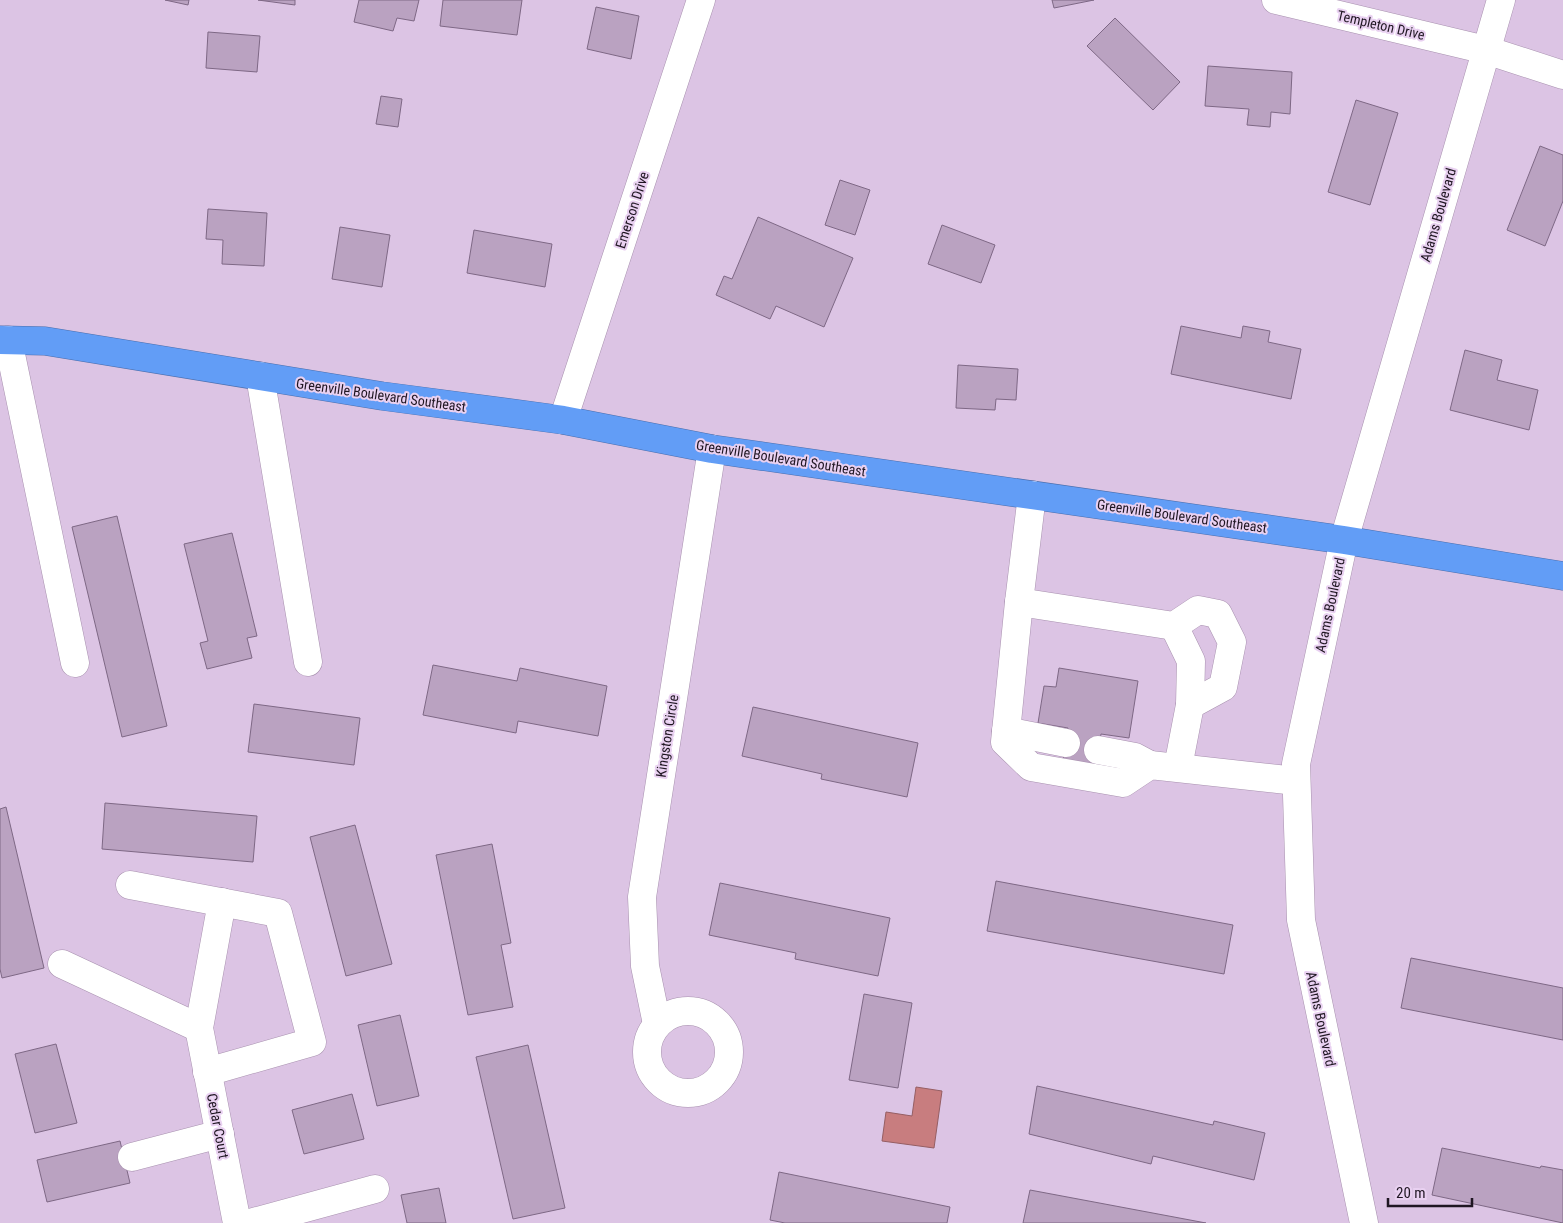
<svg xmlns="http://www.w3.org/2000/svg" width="1563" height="1223" font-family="'Roboto Condensed',sans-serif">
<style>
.water{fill:#c87d7f;stroke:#955e63}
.building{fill:#baa2c1;stroke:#7e6885}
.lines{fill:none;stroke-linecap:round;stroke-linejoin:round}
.minor-casing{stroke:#a891af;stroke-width:29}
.highway-casing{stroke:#4b6eac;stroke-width:29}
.minor{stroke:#fff;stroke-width:28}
.highway{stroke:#629df6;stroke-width:28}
.labels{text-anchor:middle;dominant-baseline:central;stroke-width:4;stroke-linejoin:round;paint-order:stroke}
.street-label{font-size:14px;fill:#1f1622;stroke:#e9d1f1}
</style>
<rect width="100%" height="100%" fill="#dcc4e4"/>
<polygon class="water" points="916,1087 942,1091 934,1148 882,1141 886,1112 912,1116"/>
<g class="building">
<polygon points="165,0 189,0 188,5"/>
<polygon points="258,0 295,0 295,5"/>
<polygon points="359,0 419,0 414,21 397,18 393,31 354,22"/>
<polygon points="443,0 522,0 517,35 440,26"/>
<polygon points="1052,0 1094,0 1054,8"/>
<polygon points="596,7 639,16 631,59 587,49"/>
<polygon points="1115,18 1180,82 1153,110 1087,46"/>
<polygon points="208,32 260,36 257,72 206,68"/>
<polygon points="1208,66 1292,72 1290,114 1271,112 1270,127 1247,125 1249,109 1205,106"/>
<polygon points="381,96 402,99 398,127 376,124"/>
<polygon points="1356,100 1398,113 1370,205 1328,192"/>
<polygon points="1540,146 1563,155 1563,201 1545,246 1507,230"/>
<polygon points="840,180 870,190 855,235 825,225"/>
<polygon points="208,209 267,213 264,266 222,264 223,240 206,239"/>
<polygon points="758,217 853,258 824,327 776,306 770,319 716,295 724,276 732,279"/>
<polygon points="942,225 995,245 981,283 928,264"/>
<polygon points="340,227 390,235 382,287 332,279"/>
<polygon points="474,230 552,244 545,287 467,273"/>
<polygon points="1181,326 1241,338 1243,326 1270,331 1268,342 1301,349 1291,399 1171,374"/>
<polygon points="1465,350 1502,360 1497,380 1538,390 1529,430 1450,410"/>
<polygon points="958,365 1018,369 1016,400 996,399 995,410 956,408"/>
<polygon points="117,516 167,726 122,737 72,527"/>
<polygon points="232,533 257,636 247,638 252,658 207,669 200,643 208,641 184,544"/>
<polygon points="433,665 517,681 520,668 607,686 598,736 518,721 516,733 423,715"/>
<polygon points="1059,668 1138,681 1129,738 1101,734 1095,772 1062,766 1068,728 1038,723 1044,686 1056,687"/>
<polygon points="254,704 360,718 354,765 248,752"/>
<polygon points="753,707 918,743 907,797 821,779 822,774 742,756"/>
<polygon points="105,803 257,816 253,862 102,849"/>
<polygon points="6,807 44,968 2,978 0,969 0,809"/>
<polygon points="355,825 392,964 346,976 310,837"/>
<polygon points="492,844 511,943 501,945 513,1007 468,1015 436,855"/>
<polygon points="996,881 1233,925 1224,974 987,931"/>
<polygon points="720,883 890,918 878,976 795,959 796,953 709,935"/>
<polygon points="1411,958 1563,988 1563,1040 1401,1008"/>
<polygon points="864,994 912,1003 898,1088 849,1080"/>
<polygon points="400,1015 419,1096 377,1106 358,1025"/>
<polygon points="56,1044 77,1123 35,1133 15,1054"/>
<polygon points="528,1045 565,1208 513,1219 476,1057"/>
<polygon points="1037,1086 1213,1125 1214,1121 1265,1133 1254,1180 1153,1156 1151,1164 1029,1134"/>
<polygon points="352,1094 364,1139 304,1154 292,1110"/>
<polygon points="120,1141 130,1183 47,1202 37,1160"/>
<polygon points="1442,1148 1540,1168 1541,1166 1563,1170 1563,1223 1432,1195"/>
<polygon points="779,1172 950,1207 947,1223 785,1223 770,1220"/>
<polygon points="439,1188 446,1223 407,1223 401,1195"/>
<polygon points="1030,1190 1206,1223 1023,1223"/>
</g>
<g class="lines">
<defs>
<g id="minor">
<polyline points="1276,0 1486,50 1563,75"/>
<polyline points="8,340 75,663"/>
<polyline points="260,376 308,662"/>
<polyline points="563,420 701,0"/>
<polyline points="1032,495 1019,602 1005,742 1031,767 1123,783 1150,765 1296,781"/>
<polyline points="1019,602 1174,626 1198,610 1218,614 1232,642 1223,687 1190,705"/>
<polyline points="1174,626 1191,661 1190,705 1178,767"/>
<polyline points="1006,731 1066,743"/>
<polyline points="1098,750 1135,757 1150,765"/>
<polyline points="130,885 278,913 312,1042 207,1072"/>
<polyline points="222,902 199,1028 237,1223"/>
<polyline points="62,964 199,1028"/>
<circle cx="688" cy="1052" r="41"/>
<polyline points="657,1024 645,966 642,897 712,449"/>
<polyline points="132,1157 220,1134"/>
<polyline points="250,1223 375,1189"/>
<polyline points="1364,1223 1301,920 1296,764 1344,540 1501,0"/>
</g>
<polyline id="highway" points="0,340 45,341 382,396 563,420 712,449 1344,540 1563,576"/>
</defs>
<use href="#minor" class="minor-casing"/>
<use href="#highway" class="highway-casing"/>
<use href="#minor" class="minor"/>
<use href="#highway" class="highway"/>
</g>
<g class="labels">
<g class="street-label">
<text transform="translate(1381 25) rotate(13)">Templeton Drive</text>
<text transform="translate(632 210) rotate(-72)">Emerson Drive</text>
<text transform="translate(1438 215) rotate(-74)">Adams Boulevard</text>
<text transform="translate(381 395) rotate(8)">Greenville Boulevard Southeast</text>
<text transform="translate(781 458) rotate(9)">Greenville Boulevard Southeast</text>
<text transform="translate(1182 516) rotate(8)">Greenville Boulevard Southeast</text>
<text transform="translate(1330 605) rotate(-78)">Adams Boulevard</text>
<text transform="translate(667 736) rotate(-81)">Kingston Circle</text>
<text transform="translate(1321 1019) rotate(78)">Adams Boulevard</text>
<text transform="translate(218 1126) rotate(79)">Cedar Court</text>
</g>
</g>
<path d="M1388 1198v8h84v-8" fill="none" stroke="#1f1622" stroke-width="2.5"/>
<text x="1396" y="1198" font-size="15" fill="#1f1622" stroke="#e9d1f1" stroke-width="4" paint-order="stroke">20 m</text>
</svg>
